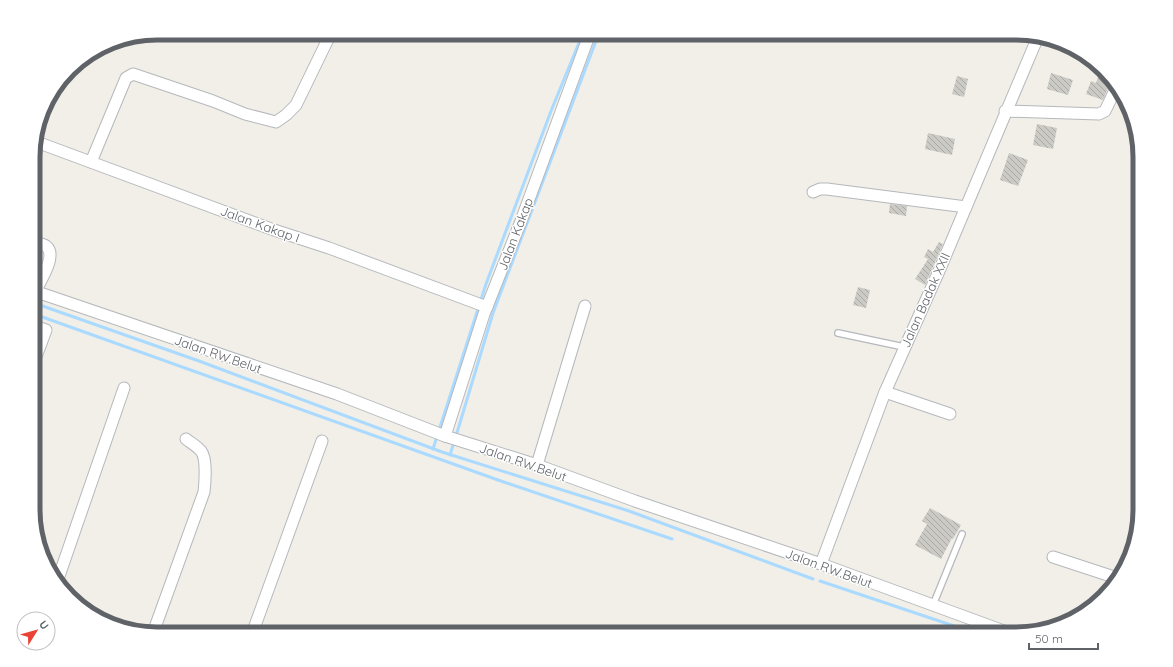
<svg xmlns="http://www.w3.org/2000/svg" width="1173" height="667" font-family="Quicksand,sans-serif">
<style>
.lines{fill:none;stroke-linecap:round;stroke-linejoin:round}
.stream{stroke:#aadaff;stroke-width:3}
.building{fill:url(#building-back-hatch)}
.service-casing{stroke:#b5b8bc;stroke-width:8}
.minor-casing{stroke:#b5b8bc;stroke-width:13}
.service{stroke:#fff;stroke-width:5.5}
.minor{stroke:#fff;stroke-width:11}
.labels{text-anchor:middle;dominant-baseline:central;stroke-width:3;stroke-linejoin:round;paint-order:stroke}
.street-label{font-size:13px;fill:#5f6368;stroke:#fff}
.rim{fill:none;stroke:#5f6368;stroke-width:5}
</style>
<defs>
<pattern id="building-back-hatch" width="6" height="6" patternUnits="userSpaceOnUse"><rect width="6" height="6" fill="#cccac5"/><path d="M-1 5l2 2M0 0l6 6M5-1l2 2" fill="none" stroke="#a9a8a4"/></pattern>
</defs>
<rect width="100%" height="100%" fill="#f1efe8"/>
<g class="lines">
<g class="stream">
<polyline points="34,303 199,361 442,452 629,511 813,579"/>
<polyline points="34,314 498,480 672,539"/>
<polyline points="456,436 493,313 599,33"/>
<polyline points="433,449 486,284 551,111 583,33"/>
<polyline points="450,455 454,442"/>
<polyline points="820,581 978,634"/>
</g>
</g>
<g class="building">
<polygon points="1100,71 1111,81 1103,100 1086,94 1091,81 1096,83"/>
<polygon points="1051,73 1073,80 1068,95 1047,89"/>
<polygon points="957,76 968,79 964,97 952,94"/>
<polygon points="1037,124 1057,128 1053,149 1033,145"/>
<polygon points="928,133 955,139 952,155 925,149"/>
<polygon points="1009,153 1028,160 1018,186 1000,180"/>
<polygon points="890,204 907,206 906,216 889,213"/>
<polygon points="939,242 943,244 925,285 915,279 928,259 924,257 928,249 933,252"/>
<polygon points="858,287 870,290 866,308 853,305"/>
<polygon points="930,508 961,525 953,539 952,538 941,559 915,545 927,524 922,521"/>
</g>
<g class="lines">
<defs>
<g id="service">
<polyline points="838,333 904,347"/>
<polyline points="933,605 962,534"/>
</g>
<g id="minor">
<polyline points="1005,111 1099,114 1105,111 1117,86"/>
<polyline points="34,141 274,230 329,248 487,307"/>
<polyline points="91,162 126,78 133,74 213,101 245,114 276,122 286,115 296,105 331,33"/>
<polyline points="813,192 820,189 827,189 966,207"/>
<path d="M34 242C38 243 43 244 46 246 58 255 40 281 35 292"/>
<polyline points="34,291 337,394 445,436 537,465 635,501 821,564 1012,634"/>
<polyline points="34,326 46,330 34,362"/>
<polyline points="885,392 950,414"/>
<polyline points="445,436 484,314 521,221 590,33"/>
<polyline points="537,465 585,306"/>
<polyline points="1053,557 1117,578"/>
<polyline points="821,564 885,392 939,271 1037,39"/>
<polyline points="57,582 124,388"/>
<path d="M153 633 204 492C205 483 207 458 201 451 197 446 191 443 186 439"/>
<polyline points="252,634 322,441"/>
</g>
</defs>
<use href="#service" class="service-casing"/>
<use href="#minor" class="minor-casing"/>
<use href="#service" class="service"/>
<use href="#minor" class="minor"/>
</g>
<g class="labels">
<g class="street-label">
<text transform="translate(260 224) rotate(20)">Jalan Kakap I</text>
<text transform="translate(515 234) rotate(-69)">Jalan Kakap</text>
<text transform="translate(925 300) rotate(-66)">Jalan Badak XXII</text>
<text transform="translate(218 354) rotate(19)">Jalan RW.Belut</text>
<text transform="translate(523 462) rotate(19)">Jalan RW.Belut</text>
<text transform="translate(829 568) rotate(20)">Jalan RW.Belut</text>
</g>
</g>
<path d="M0 0H1173V667H0ZM157 40H1016A117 117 0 0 1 1133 157V510A117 117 0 0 1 1016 627H157A117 117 0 0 1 40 510V157A117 117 0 0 1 157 40Z" fill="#fff" fill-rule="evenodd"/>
<path class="rim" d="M157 40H1016A117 117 0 0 1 1133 157V510A117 117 0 0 1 1016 627H157A117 117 0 0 1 40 510V157A117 117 0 0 1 157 40Z"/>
<g transform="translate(36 631) rotate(53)"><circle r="19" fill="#ffffff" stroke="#bfc1c3"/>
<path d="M0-3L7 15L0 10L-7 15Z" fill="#ea4335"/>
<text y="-6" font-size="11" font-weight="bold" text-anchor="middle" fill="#5f6368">U</text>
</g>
<path d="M1029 643v6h69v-6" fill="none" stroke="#5f6368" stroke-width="2"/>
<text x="1035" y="643" font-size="12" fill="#5f6368" stroke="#ffffff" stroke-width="3" paint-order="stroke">50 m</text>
</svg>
